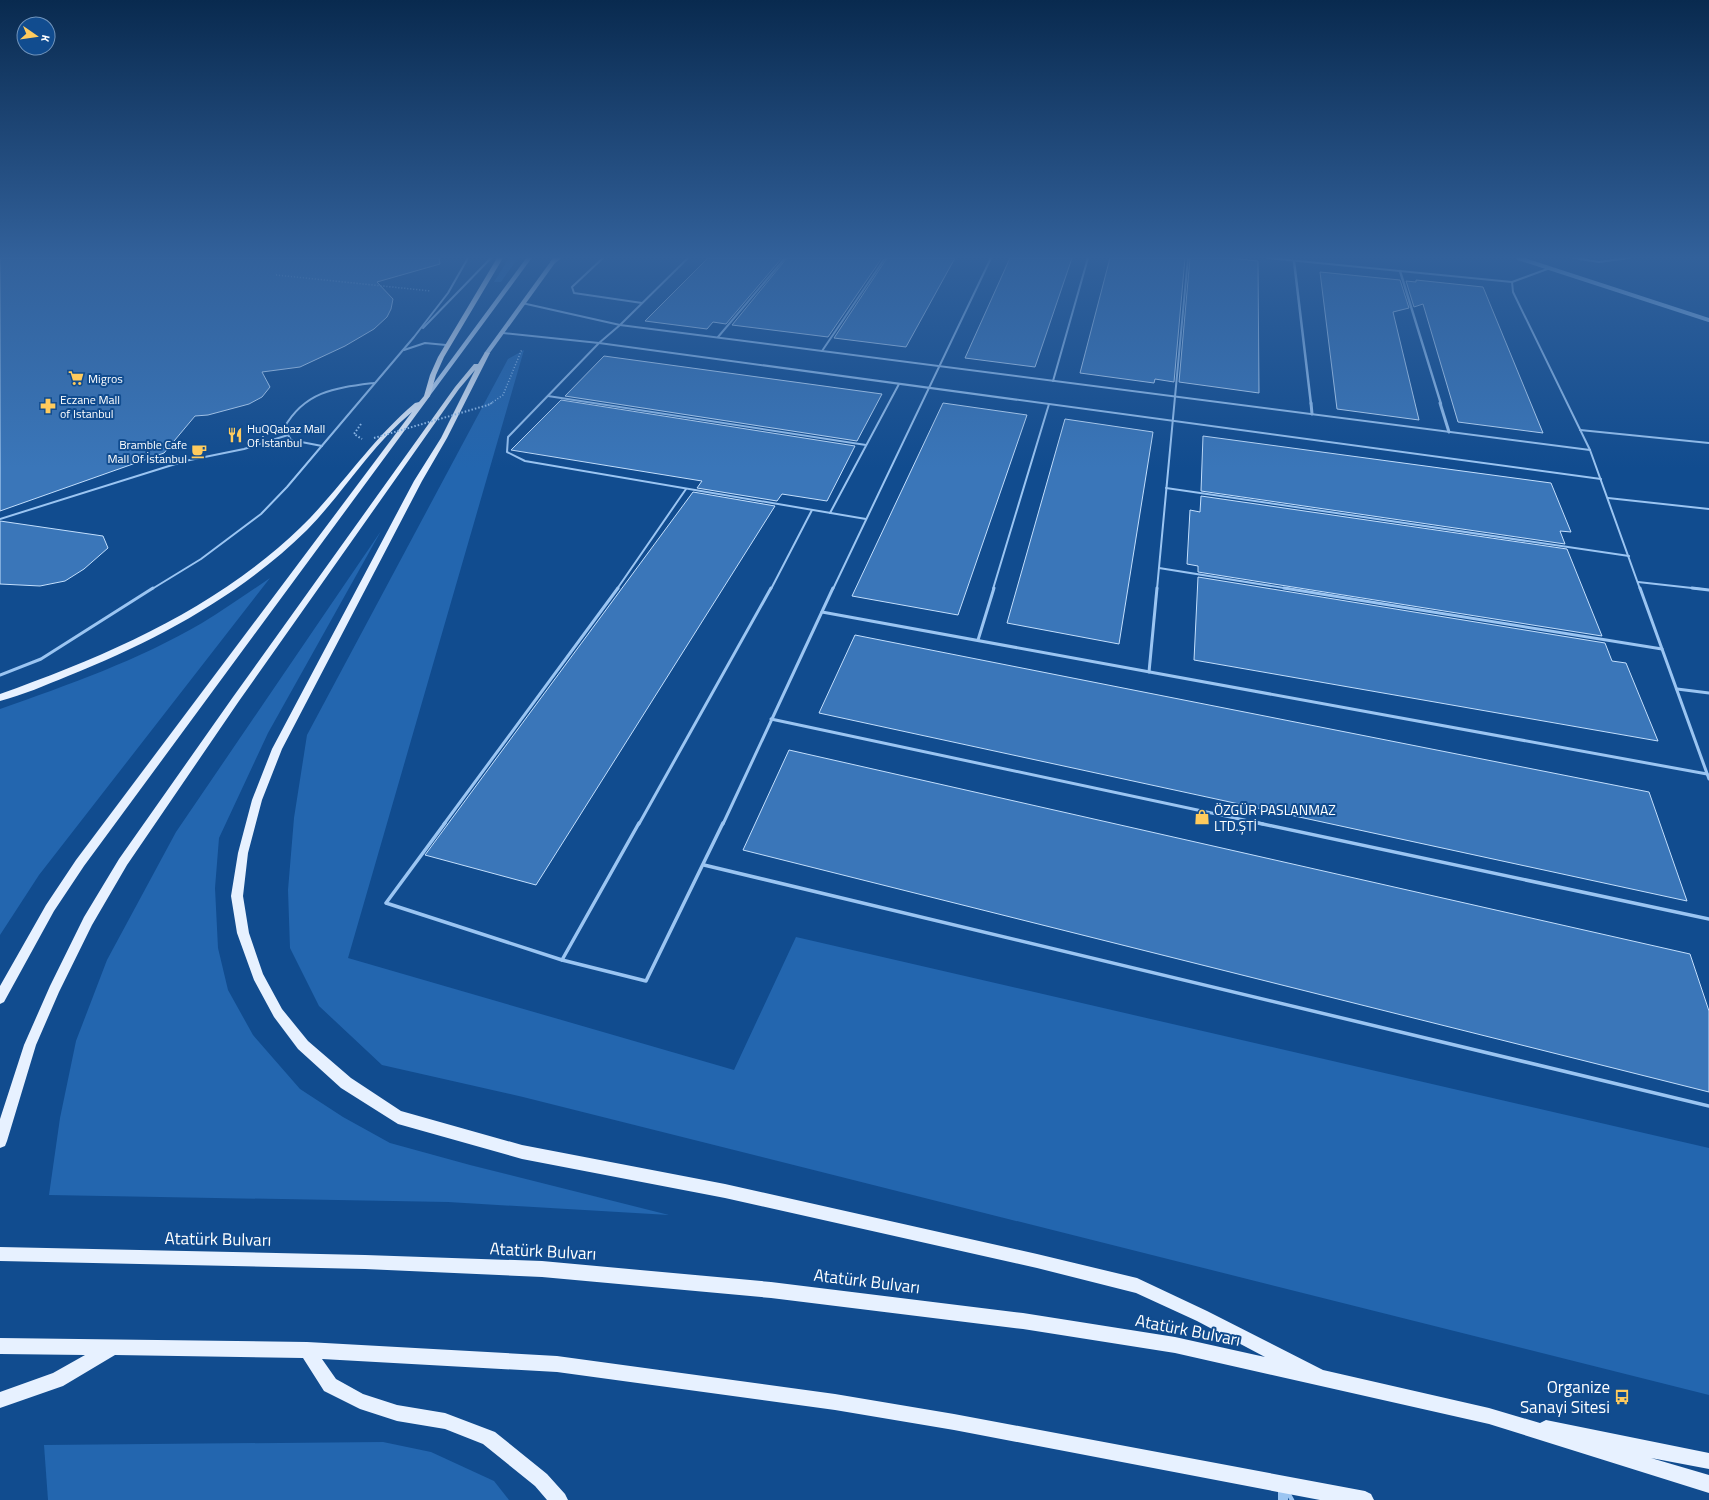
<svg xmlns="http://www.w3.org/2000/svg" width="1709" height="1500" font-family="'Titillium Web',sans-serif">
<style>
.green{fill:#2366af}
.building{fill:#3a76b9;stroke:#c3dffd}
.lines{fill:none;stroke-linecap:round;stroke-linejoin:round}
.path-far1{stroke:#9bc5f2;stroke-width:1.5;stroke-dasharray:1 2;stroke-linecap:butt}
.path{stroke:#9bc5f2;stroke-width:2;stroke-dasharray:1.5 2;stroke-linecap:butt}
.service-far3{stroke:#9bc5f2;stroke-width:2}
.service-far2{stroke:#9bc5f2;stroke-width:3}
.service-far1{stroke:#9bc5f2;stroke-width:3.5}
.service{stroke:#9bc5f2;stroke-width:4.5}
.minor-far1{stroke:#9bc5f2;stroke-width:2.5}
.minor{stroke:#9bc5f2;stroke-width:3}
.tertiary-far1{stroke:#9bc5f2;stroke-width:4}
.tertiary{stroke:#9bc5f2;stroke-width:10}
.secondary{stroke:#cae1fc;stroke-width:4.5}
.primary{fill:#e7f1ff;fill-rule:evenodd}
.path-bridge{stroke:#9bc5f2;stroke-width:2;stroke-dasharray:1.5 2;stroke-linecap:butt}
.labels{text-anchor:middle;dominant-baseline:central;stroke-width:4;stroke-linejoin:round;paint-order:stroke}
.far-poi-label{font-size:12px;fill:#fff;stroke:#114c8f;text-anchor:start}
.poi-label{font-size:14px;fill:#fff;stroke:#114c8f;text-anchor:start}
.near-street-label{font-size:17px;fill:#fff;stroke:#114c8f}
.near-poi-label{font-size:17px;fill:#fff;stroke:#114c8f;text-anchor:end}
</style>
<rect width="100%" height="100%" fill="#114c8f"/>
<g class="green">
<polygon points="509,258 518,258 501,282 494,282"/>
<polygon points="524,350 348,958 734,1070 796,937 1709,1148 1709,1395 523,1097 382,1065 319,1006 290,948 288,890 294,818 307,735 508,359"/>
<polygon points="381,531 268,733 219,838 215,888 218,948 228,990 253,1035 300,1089 343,1117 390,1143 470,1165 669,1215 448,1202 49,1195 60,1118 76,1041 107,960 176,832"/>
<path d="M270 578 39 875 0 935V709C68 685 139 660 202 623 225 609 248 593 270 578Z"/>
<polygon points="383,1442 431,1452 494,1481 509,1500 48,1500 44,1445"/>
</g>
<g class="building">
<polygon points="0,258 439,258 440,264 377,282 393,299 391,309 387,317 374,329 345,346 300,367 262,372 270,387 262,397 249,404 208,415 195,416 164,453 0,511"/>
<polygon points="708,258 782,258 726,324 713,322 707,329 645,321"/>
<polygon points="787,258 882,258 828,337 732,325"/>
<polygon points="887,258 955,258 906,347 834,338"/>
<polygon points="1010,258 1072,258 1035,367 965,358"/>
<polygon points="1110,258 1185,258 1174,382 1155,379 1154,383 1080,373"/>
<polygon points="1190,258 1228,258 1258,261 1259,393 1179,382"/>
<polygon points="1320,272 1400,280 1409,308 1393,312 1419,420 1337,409"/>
<polygon points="1416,280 1483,287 1543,433 1458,422 1423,304 1414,307 1406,281 1416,282"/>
<polygon points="604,356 882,394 857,441 565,396"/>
<polygon points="561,400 855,446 827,501 782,494 777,501 697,488 702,481 511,450"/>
<polygon points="943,403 1027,415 958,615 852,596"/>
<polygon points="1065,419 1153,432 1119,644 1007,623"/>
<polygon points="1203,436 1551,483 1571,532 1560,531 1565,544 1201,491"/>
<polygon points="693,492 775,506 536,885 425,855"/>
<polygon points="1201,496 1567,549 1602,636 1198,572 1198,566 1187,564 1190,510 1200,512"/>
<polygon points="0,521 103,536 108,548 84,569 65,581 40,586 0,584"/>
<polygon points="1198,577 1605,643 1612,661 1626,663 1658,741 1194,660"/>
<polygon points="855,635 1649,792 1687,901 819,713"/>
<polygon points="789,750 1690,954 1709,1011 1709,1092 743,850"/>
</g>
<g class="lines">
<g class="path-far1">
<polyline points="276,275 431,291"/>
<polyline points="490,404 503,395 522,349"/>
</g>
<g class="path">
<polyline points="488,405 492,403"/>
<polyline points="361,424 354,434 362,439"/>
</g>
<g class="service-far3">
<polyline points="603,258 572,287 574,293 642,303"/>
<polyline points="688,258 620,325 599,343 508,437 507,452 525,461 866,519"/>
<polyline points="1267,258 1512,282"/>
<polyline points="1573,258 1599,262 1629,258"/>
<polyline points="1550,268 1512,282 1513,292 1590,450 1640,589"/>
<polyline points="522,303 620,325 1590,450"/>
<polyline points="423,328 491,258"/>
<polyline points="503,333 599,343 1601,479"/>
<polyline points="718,337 785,258"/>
<polyline points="404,350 425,343 446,345"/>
<polyline points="822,351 885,258"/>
<polyline points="1053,381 1088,258"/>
<polyline points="548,396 866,445"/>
<polyline points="1580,430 1709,443"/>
<path d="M322 446 291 440 284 428C305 391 335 388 374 383"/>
<polyline points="1166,488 1629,556"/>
<polyline points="1608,498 1709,509"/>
<polyline points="830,513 899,384"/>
<polyline points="0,519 185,461 244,449 288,435"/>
<polyline points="1159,568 1290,589"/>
<polyline points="1638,582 1701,589"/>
<polyline points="152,589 201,559 261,514 287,487 414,337 448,293 468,258"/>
<polyline points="617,589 686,489"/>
<polyline points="771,589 812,510"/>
<polyline points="833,589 991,258"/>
<polyline points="993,589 1049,404"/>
<polyline points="1157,589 1188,258"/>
</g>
<g class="service-far2">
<polyline points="1284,588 1662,649"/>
<polyline points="1640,588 1709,779"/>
<polyline points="1692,588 1709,590"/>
<polyline points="822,612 1707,774"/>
<polyline points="978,640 994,588"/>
<polyline points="1149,672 1157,588"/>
<polyline points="0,675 41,659 153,588"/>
<polyline points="1677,689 1709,693"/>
<polyline points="771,719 1263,824"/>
<polyline points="444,824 618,588"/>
<polyline points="639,824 771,588"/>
<polyline points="723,824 833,588"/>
</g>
<g class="service-far1">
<polyline points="445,823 386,903 562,960 646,981 723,823"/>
<polyline points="1258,823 1709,919"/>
<polyline points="704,865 1709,1106"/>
<polyline points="562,960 639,823"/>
</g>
<polyline class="service" points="1287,1491 1292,1500"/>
<g class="minor-far1">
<polyline points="1294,261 1311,404"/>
<polyline points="1400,271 1441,404"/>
</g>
<g class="minor">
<polyline points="1311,403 1312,414"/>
<polyline points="1440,403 1449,432"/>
</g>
<polyline class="tertiary-far1" points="1518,258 1709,320"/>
<polyline class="tertiary" points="1283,1484 1283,1500"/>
<g class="secondary">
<polyline points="487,353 553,262 558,258"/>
<polyline points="427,396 529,258"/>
</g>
<g class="primary">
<path d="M497 258H503L444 357 436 375 430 396 84 866 54 911 4 1002 0 1004V986L46 905 76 860 412 412C371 446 344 492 307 530 240 596 155 641 68 676 46 685 23 695 0 701V694C109 655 216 609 301 527 341 488 371 440 415 403L419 402 424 396 430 375 438 357Z"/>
<polygon points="553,258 559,258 553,264 550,262"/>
<polygon points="485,352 490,353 447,438 422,481 282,749 262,800 248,853 243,896 249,933 263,974 282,1009 308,1041 351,1078 401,1111 522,1145 725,1184 1037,1254 1137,1278 1207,1311 1323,1370 1489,1408 1540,1423 1546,1420 1709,1453 1709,1469 1651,1458 1709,1475 1709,1493 1489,1424 1175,1353 1023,1329 771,1298 542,1277 365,1269 0,1261 0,1247 365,1255 542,1261 771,1282 1023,1313 1175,1337 1265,1357 1197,1321 1136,1293 1037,1268 725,1198 522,1159 398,1124 341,1088 298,1049 274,1017 254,980 237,933 231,896 238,853 252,800 272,749 414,481 441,438 475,370 459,389 239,701 127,865 92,925 59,992 36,1045 7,1141 5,1146 0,1148 0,1119 24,1045 50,986 84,917 119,859 233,697 455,387 474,364 478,364"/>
<polygon points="0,1338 307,1342 557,1356 835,1394 954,1414 1365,1491 1371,1494 1374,1500 1320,1500 954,1430 835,1410 557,1372 322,1359 336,1379 363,1394 397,1405 445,1413 495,1432 547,1474 565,1494 568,1500 547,1500 535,1486 483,1444 445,1429 397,1421 360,1409 324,1391 303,1358 115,1355 63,1386 0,1408 0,1392 53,1373 85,1355 0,1354"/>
</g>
<polyline class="path-bridge" points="374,438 488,405"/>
</g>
<linearGradient id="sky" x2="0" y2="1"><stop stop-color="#092a4f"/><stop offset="0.55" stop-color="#32619b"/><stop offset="1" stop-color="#32619b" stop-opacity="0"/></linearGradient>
<rect width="1709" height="468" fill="url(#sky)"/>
<defs>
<symbol id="supermarket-bare" viewBox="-9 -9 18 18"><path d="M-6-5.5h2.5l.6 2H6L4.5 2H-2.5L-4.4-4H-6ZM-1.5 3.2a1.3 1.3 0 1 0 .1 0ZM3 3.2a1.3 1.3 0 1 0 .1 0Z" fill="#ffcb5d" stroke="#114c8f" stroke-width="2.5" paint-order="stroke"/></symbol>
<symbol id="pharmacy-bare" viewBox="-9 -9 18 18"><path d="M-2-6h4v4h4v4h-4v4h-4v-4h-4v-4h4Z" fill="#ffcb5d" stroke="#114c8f" stroke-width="2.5" paint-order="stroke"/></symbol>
<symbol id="restaurant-bare" viewBox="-9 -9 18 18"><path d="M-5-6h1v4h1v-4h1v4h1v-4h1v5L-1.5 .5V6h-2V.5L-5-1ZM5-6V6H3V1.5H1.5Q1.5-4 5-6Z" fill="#ffcb5d" stroke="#114c8f" stroke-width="2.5" paint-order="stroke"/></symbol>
<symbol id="cafe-bare" viewBox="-9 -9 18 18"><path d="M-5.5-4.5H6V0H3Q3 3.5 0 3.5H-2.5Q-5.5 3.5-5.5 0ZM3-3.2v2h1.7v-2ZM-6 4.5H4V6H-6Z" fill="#ffcb5d" stroke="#114c8f" stroke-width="2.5" paint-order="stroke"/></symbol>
<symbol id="shop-bare" viewBox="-9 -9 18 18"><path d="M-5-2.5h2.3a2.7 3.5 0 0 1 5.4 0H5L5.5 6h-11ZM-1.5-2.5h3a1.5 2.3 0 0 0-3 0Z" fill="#ffcb5d" stroke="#114c8f" stroke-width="2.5" paint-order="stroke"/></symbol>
<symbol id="bus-bare" viewBox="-9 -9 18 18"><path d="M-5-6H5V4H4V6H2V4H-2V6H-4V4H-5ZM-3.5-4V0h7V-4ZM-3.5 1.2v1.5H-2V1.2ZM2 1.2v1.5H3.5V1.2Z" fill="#ffcb5d" stroke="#114c8f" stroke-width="2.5" paint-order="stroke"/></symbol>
</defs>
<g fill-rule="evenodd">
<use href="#supermarket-bare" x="65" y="367" width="22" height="22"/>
<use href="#pharmacy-bare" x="37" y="395" width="22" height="22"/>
<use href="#restaurant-bare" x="224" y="424" width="22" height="22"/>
<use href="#cafe-bare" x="188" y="440" width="22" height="22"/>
<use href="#shop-bare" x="1191" y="806" width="22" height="22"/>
<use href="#bus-bare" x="1611" y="1386" width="22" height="22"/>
</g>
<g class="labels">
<g class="far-poi-label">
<text x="88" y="378">Migros</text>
<text x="60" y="399">Eczane Mall<tspan x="60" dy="14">of Istanbul</tspan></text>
<text x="247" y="428">HuQQabaz Mall<tspan x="247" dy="14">Of İstanbul</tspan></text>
<text x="187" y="444" text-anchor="end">Bramble Cafe<tspan x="187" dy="14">Mall Of İstanbul</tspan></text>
</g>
<g class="poi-label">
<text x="1214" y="809">ÖZGÜR PASLANMAZ<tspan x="1214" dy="16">LTD.ŞTİ</tspan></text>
</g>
<g class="near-street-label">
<text transform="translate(218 1239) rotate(1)">Atatürk Bulvarı</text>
<text transform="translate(543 1251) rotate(3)">Atatürk Bulvarı</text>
<text transform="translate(867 1281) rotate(7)">Atatürk Bulvarı</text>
<text transform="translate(1188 1330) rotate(11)">Atatürk Bulvarı</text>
</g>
<g class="near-poi-label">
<text x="1610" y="1387">Organize<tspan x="1610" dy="20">Sanayi Sitesi</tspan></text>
</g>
</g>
<g transform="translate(36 36) rotate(103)"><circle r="19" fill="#114c8f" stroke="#7094bc"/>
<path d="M0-3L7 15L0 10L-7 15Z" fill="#ffcb5d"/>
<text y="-6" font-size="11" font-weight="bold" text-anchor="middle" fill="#ffffff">K</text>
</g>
</svg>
